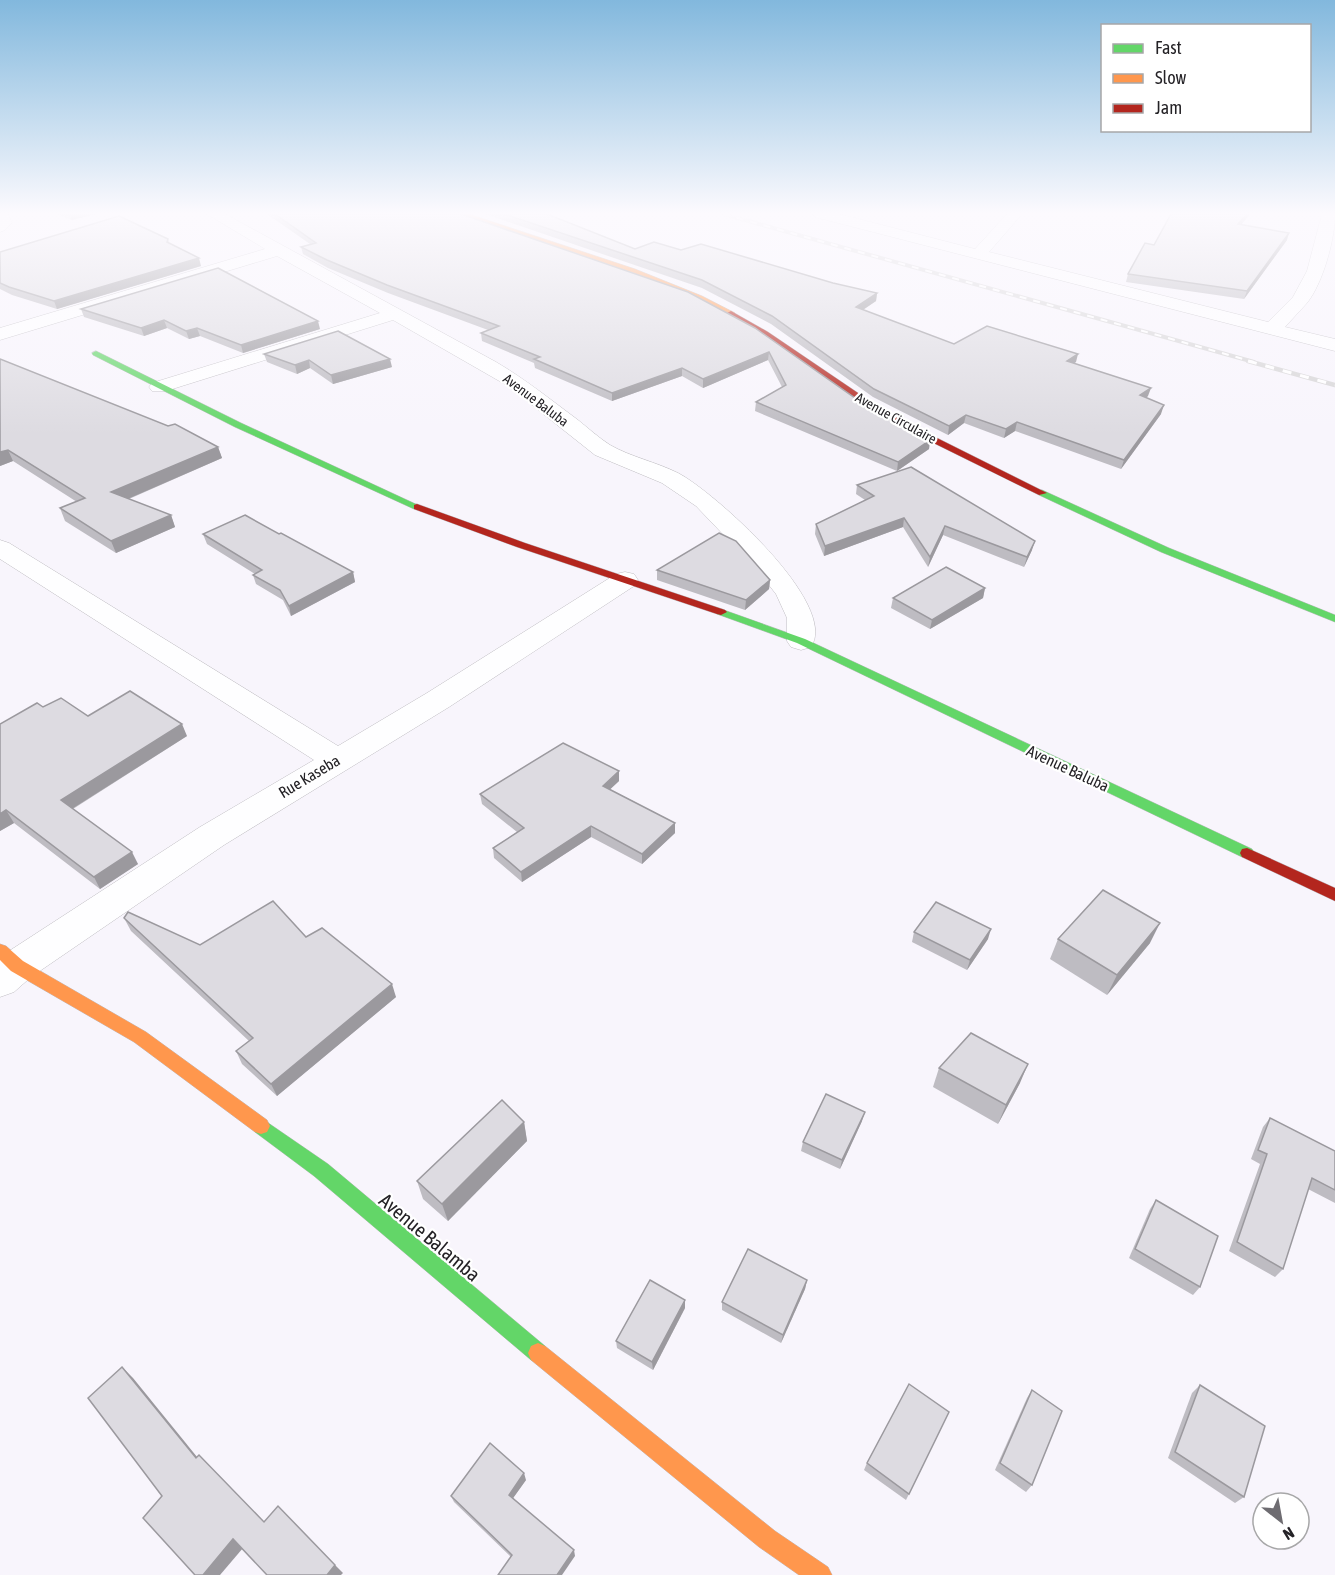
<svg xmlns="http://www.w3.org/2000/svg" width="1335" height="1575" font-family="'Asap Condensed',sans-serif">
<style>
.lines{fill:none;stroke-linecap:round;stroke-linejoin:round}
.street-casing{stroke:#bfbdc2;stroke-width:1}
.fast-casing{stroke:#bfbdc2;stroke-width:1}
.slow-casing{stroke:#bfbdc2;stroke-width:1}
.jam-casing{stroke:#bfbdc2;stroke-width:1}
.street{fill:#fefeff;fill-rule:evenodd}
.fast{fill:#63d668;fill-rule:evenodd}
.slow{fill:#ff974d;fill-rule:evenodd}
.jam{fill:#b3261e;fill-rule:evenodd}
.rail-far1-casing{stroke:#d7d6d7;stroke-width:4}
.rail-casing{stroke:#d7d6d7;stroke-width:4.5}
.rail-far1{stroke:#fff;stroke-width:2;stroke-dasharray:7;stroke-linecap:butt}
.rail{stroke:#fff;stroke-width:3;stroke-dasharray:9;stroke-linecap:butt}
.wall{fill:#bebcc2}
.shaded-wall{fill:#9b999e}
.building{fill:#dddbe1;stroke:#9b999e;stroke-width:1.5}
.labels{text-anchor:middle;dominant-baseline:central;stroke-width:4.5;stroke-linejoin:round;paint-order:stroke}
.far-street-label{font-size:14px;fill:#242226;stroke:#fff}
.street-label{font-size:16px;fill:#242226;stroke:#fff}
.near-street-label{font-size:20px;fill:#242226;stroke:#fff}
</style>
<rect width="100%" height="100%" fill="#f8f5fc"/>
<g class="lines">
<defs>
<g id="street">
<polygon points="0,214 8,214 12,223 5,230 0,232"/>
<path d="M207 214H225L496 362C525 379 551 400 578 420 588 428 599 438 610 445 631 457 656 462 678 473 713 491 840 604 811 647L801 650 791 647 787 641V618L776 594 757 570 696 506 662 483 595 455 508 386 393 320 166 391H152L149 387 152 383 380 313 277 256 0 340V328L265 249Z"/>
<path d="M813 214H839L975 249 1007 214H1022L989 252 1268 322 1293 297 1307 271 1322 214H1335C1335 239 1323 283 1307 303 1300 311 1292 319 1285 327L1335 339V351L815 217Z"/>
<polygon points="0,540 9,543 338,746 427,693 616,574 625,572 634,574 638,580 634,586 449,707 224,845 31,977 14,992 0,997 0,958 3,955 200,827 314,760 0,559"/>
</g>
<g id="fast">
<polygon points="96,351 241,423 422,507 414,509 235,427 93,355 92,353"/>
<polygon points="1042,490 1169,548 1335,615 1335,622 1161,552 1039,495 1039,491"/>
<polygon points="721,609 805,639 1252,849 1254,853 1252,857 1242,857 797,643 717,614 715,612"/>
<polygon points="261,1118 328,1164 545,1346 548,1353 545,1360 538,1363 531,1360 314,1176 255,1132 252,1126 255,1120"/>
</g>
<g id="slow">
<polygon points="459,214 469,214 635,269 702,296 735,313 728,315 630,272"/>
<polygon points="0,944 6,946 23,961 146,1032 267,1120 270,1126 267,1132 261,1134 255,1132 134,1042 11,971 0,960"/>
<polygon points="538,1343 545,1346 775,1531 828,1567 832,1575 799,1575 759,1547 531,1360 528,1353 531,1346"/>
</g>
<g id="jam">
<polygon points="731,311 768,332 889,414 1047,493 1039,495 883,418 763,336 728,315 727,313"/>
<polygon points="417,504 525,543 725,610 727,612 721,615 717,614 517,547 414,509 414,505"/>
<polygon points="1247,848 1335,888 1335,901 1242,857 1240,853 1242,849"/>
</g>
</defs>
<use href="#street" class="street-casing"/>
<use href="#fast" class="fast-casing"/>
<use href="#slow" class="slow-casing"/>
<use href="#jam" class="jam-casing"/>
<use href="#street" class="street"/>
<use href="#fast" class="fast"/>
<use href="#slow" class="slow"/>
<use href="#jam" class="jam"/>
<defs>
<polyline id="rail-far1" points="723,214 1254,362"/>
<polyline id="rail" points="1248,361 1335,385"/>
</defs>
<use href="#rail-far1" class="rail-far1-casing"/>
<use href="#rail" class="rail-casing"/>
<use href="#rail-far1" class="rail-far1"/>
<use href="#rail" class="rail"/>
</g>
<g class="wall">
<polygon points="56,214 95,214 72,220"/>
<polygon points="267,214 461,214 688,292 858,400 894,422 930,440 929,449 897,471 755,411 756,402 782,387 768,360 703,388 682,376 612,401 535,368 534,363 482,341 481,333 488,330 388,293 328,268 303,254 301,247 310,244"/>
<polygon points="485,214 547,214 635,249 681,250 877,293 876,301 863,310 954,344 1076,362 1074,363 1148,396 1146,398 1161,414 1121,469 1015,431 1004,438 964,423 948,435 873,397 771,324 702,288"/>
<polygon points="1171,214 1250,214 1241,225 1287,240 1244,299 1126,282 1128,274 1154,245"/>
<polygon points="168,239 169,243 201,266 57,309 12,295 0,289 0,252"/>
<polygon points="81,309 320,329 243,353 200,336 189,339 167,328 144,336 84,317"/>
<polygon points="264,354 392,367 333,384 310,368 297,374 267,362"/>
<polygon points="0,359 218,447 222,458 129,499 171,515 175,527 116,553 65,521 60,508 77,502 13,461 0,466"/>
<polygon points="857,485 1032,550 1024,567 943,535 928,567 903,527 824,556 815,534 816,524 865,500 856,494"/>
<polygon points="203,534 279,534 353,572 355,582 291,616 283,600 256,584 253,575 255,574 207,544"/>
<polygon points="657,570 770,580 769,589 745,610 657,580"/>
<polygon points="985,588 983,598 930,629 891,608 893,598"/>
<polygon points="43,707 187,736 73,809 138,864 100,889 14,823 0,831 0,724"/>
<polygon points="619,781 610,789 675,823 675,833 642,864 591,837 522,882 494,858 493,848 517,832 482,804 480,794"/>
<polygon points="124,918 200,945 306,937 396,997 277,1096 242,1064 236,1051 249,1041 131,931"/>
<polygon points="914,932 988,939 967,970 912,942"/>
<polygon points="1058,939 1150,943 1107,995 1050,959"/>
<polygon points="939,1068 1020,1083 998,1124 933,1087"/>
<polygon points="1270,1118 1335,1151 1335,1203 1308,1189 1283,1269 1275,1277 1229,1251 1260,1164 1251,1159 1263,1127"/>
<polygon points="862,1121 840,1169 801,1151 803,1142"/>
<polygon points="524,1122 527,1141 448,1221 423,1199 417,1181"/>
<polygon points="1156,1200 1200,1287 1193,1295 1129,1258 1150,1209"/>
<polygon points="807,1280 805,1289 781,1343 722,1310 722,1302"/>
<polygon points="685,1308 653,1370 617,1348 616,1341"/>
<polygon points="1200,1385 1244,1497 1235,1503 1168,1458 1192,1393"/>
<polygon points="1032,1390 1032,1485 1026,1492 995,1470 1027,1398"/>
<polygon points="867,1463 909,1494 906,1500 864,1470"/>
<polygon points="526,1480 513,1498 575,1556 511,1557 454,1502 451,1496"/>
</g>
<g class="shaded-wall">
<polygon points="70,214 95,214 72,220"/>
<polygon points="1247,214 1250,214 1235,232 1238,224"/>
<polygon points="1289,233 1287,240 1244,299 1247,291"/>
<polygon points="199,258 201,266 57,309 54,301"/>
<polygon points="877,293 876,301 855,315 856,307"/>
<polygon points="164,320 167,328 144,336 141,328"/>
<polygon points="318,321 320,329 243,353 241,345"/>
<polygon points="197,328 200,336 189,339 186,331"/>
<polygon points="769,352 768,360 703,388 703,379"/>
<polygon points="1078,354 1076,362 1064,369 1067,361"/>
<polygon points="390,359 392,367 333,384 331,375"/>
<polygon points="309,360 310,368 297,374 295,365"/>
<polygon points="682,368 682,376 612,401 612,393"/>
<polygon points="1151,388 1148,396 1137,404 1140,395"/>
<polygon points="1164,405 1161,414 1121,469 1124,460"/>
<polygon points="966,415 964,423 948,435 949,426"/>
<polygon points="1017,422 1015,431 1004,438 1006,429"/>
<polygon points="930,440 929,449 897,471 898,462"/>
<polygon points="218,447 222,458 116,504 111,492"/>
<polygon points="8,450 13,461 0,466 0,452"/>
<polygon points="171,515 175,527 116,553 111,541"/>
<polygon points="904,518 903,527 824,556 825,546"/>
<polygon points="945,526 943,535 928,567 930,557"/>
<polygon points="1035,541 1032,550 1024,567 1027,557"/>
<polygon points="353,572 355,582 291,616 289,606"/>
<polygon points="770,580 769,589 745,610 746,600"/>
<polygon points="985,588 983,598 930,629 932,620"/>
<polygon points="182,724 187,736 67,812 61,800"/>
<polygon points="619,771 619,781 603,796 603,786"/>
<polygon points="6,810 14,823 0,831 0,814"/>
<polygon points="675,823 675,833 642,864 642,854"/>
<polygon points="591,826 591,837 522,882 521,872"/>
<polygon points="132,852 138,864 100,889 94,877"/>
<polygon points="1160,923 1150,943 1107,995 1117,975"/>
<polygon points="991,929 988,939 967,970 970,960"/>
<polygon points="392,984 396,997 277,1096 271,1084"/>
<polygon points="1028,1064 1020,1083 998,1124 1006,1105"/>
<polygon points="865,1112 862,1121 840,1169 842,1160"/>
<polygon points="524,1122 527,1141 448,1221 442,1204"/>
<polygon points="807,1280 805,1289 781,1343 783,1335"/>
<polygon points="685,1300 685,1308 653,1370 652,1362"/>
<polygon points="122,1367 133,1378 206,1468 196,1458"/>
<polygon points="524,1473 526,1480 511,1501 509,1495"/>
<polygon points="233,1539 243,1548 220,1575 203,1575"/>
<polygon points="574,1550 575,1556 562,1575 557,1575"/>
<polygon points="335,1565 343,1573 341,1575 327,1575"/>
</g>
<g class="building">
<polygon points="275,214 461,214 688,292 755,328 858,400 894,422 930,440 898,462 756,402 786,385 769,352 703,379 682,368 612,393 534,359 540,357 481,333 499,326 387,285 327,260 301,247 316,243"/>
<polygon points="504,214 547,214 635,249 654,242 681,250 701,244 833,283 877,293 856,307 954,344 987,326 1078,354 1067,361 1151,388 1140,395 1164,405 1124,460 1017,422 1006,429 966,415 949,426 874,389 772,316 702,280"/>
<polygon points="1171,214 1247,214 1238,224 1289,233 1247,291 1128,274 1145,243 1154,245"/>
<polygon points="119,216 168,239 167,242 199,258 54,301 9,287 0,283 0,252"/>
<polygon points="218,268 318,321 241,345 197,328 186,331 164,320 141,328 81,309"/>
<polygon points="338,331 390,359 331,375 309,360 295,365 264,354"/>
<polygon points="0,359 168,426 175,424 218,447 111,492 171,515 111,541 60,508 85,498 8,450 0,452"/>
<polygon points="911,467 1035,541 1027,557 945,526 930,557 904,518 825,546 816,524 874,496 857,485"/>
<polygon points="245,515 279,534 281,533 353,572 289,606 280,590 253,575 262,570 203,534"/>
<polygon points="719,533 736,541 770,580 746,600 657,570"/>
<polygon points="946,567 985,588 932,620 893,598"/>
<polygon points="130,691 182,724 61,800 132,852 94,877 6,810 0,814 0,724 37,703 43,707 61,698 88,716"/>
<polygon points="563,743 619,771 603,786 675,823 642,854 591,826 521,872 493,848 524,828 480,794"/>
<polygon points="1103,890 1160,923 1117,975 1058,939"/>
<polygon points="273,901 306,937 322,928 392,984 271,1084 236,1051 253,1038 124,918 128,912 200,945"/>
<polygon points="936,902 991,929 970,960 914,932"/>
<polygon points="971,1033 1028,1064 1006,1105 939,1068"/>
<polygon points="826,1094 865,1112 842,1160 803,1142"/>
<polygon points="502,1100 524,1122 442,1204 417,1181"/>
<polygon points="1270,1118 1335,1151 1335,1190 1312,1178 1283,1269 1237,1242 1267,1154 1258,1150"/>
<polygon points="1156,1200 1218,1236 1200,1287 1135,1249"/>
<polygon points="748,1249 807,1280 783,1335 722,1302"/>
<polygon points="650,1280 685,1300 652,1362 616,1341"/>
<polygon points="122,1367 196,1458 199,1455 264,1522 278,1506 335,1565 327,1575 267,1575 233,1539 203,1575 195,1575 143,1518 162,1496 88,1398"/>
<polygon points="909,1384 949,1412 909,1494 867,1463"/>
<polygon points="1200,1385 1265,1426 1244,1497 1175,1452"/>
<polygon points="1032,1390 1062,1411 1032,1485 1000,1463"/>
<polygon points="490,1443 524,1473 509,1495 574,1550 557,1575 498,1575 512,1555 451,1496"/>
</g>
<linearGradient id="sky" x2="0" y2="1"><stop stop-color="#82b8dd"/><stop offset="0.49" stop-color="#fcfafe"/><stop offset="1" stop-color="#fcfafe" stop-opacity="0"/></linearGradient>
<rect width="1335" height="435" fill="url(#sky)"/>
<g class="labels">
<g class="far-street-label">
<text transform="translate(536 400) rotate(37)">Avenue Baluba</text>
<text transform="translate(896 418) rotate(29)">Avenue Circulaire</text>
</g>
<g class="street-label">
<text transform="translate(1068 768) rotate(25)">Avenue Baluba</text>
<text transform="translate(309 776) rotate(-31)">Rue Kaseba</text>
</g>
<g class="near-street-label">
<text transform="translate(430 1237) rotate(40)">Avenue Balamba</text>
</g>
</g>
<rect x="1101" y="24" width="210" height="108" fill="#ffffff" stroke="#a7a7a8" stroke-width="1.5"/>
<rect x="1113" y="44" width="30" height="9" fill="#63d668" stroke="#a7a7a8" stroke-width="1.5"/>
<text x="1155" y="54" font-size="18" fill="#242226">Fast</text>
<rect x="1113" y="74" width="30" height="9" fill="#ff974d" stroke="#a7a7a8" stroke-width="1.5"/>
<text x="1155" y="84" font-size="18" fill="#242226">Slow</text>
<rect x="1113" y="104" width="30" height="9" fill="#b3261e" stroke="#a7a7a8" stroke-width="1.5"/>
<text x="1155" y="114" font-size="18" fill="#242226">Jam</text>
<g transform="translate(1281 1521) rotate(149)"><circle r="28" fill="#ffffff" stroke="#a7a7a8" stroke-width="1.5"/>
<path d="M0-4.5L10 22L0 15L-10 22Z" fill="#6e6c71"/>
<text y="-9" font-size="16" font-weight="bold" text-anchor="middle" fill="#242226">N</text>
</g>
</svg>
